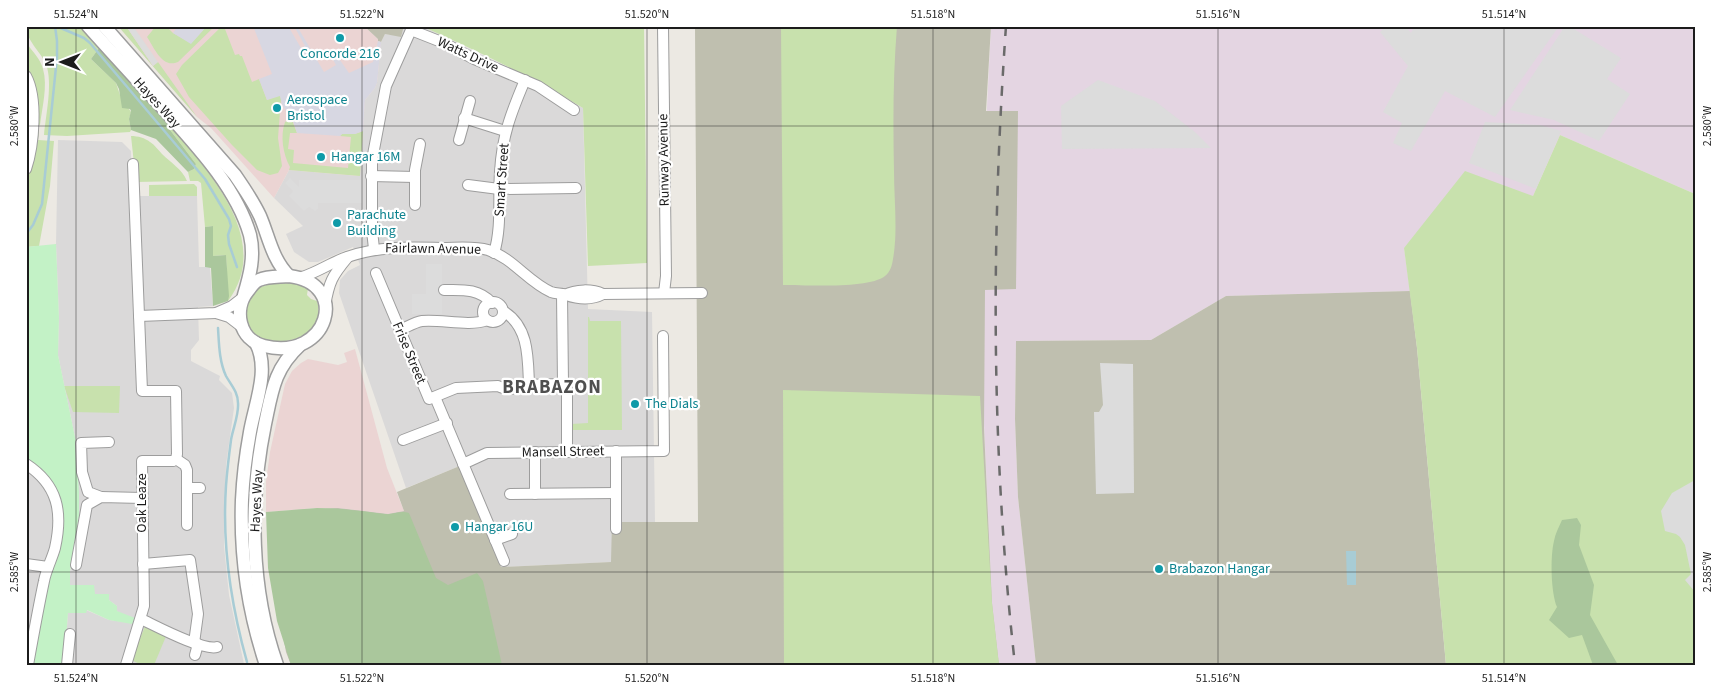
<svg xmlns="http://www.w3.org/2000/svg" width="1721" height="691" font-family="'Source Sans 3',sans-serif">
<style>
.residential{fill:#dad9d9}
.commercial{fill:#ebd4d3}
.industrial{fill:#e4d5e2}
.construction{fill:#bfbfaf}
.grass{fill:#c8e1ad}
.forest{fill:#aac79c}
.park{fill:#c3f2c6}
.parking{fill:#dcdcdc}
.plaza{fill:#d7d7e2}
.water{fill:#a8ccd5}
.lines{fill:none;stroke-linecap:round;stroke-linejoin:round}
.stream{stroke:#a8ccd5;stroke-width:2.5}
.minor-casing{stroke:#9d9d9d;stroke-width:12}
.tertiary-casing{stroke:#9d9d9d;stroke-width:15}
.minor{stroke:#fff;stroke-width:10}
.tertiary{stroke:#fff;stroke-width:12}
.rail{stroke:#6a6a6a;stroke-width:2.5;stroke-dasharray:10 10;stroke-linecap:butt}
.ticks{fill:none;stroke:#1c1c1c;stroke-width:1;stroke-opacity:0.45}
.culture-dot{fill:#0f9aa8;stroke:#fff;stroke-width:2}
.labels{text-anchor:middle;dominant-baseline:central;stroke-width:4.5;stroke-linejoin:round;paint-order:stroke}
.culture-label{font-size:14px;fill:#0d838f;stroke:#fff;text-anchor:start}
.street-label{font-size:14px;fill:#1c1c1c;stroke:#fff}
.district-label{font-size:19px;font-weight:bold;letter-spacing:1px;fill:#4f4f4f;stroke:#fff}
.neatline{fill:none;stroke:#1c1c1c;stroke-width:2}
.ticks-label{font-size:12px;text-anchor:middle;fill:#1c1c1c}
</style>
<rect width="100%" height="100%" fill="#ece9e3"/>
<g class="residential">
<polygon points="404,26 418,26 428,29 529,77 583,108 588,309 652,312 655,522 612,522 612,562 501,567 462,465 406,488 339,293 340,280 348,271 360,265 353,247 318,262 309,262 294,252 286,234 303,226 274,198 289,170 359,176 365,100 375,88 377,83 381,42 385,34 401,36"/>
<polygon points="58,140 122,142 131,151 132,196 197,196 199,267 210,267 213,306 198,307 199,340 191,350 191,361 220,376 219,380 232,393 234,408 226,465 224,546 229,595 244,664 242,665 64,665 68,613 86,613 86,610 109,620 132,623 117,611 117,606 109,600 70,585 70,572 79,516 76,442 58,355 59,318 56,244"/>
<polygon points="26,457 65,508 34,665 26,665"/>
</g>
<g class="commercial">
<polygon points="118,26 364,26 378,39 378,41 381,42 377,83 375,88 365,100 360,176 289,170 274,198 211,128 197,117"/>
<polygon points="355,349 387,468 404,511 388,514 338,508 317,508 266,512 266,482 270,452 285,384 292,371 301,363 308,359 338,365 347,362 344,353"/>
</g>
<polygon class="industrial" points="991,26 1695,26 1695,194 1560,135 1533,196 1404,248 1410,291 1226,296 1151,340 1016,341 1015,419 1018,497 1036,665 999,665 992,603 978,290"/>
<g class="construction">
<polygon points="364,26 404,26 401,37 385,34 381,42 378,41 378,39"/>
<polygon points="695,26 991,26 986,111 1018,111 1016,289 985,290 984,428 992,603 999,665 291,665 286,652 271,568 292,510 338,508 388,514 404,511 397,492 462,465 487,527 501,567 611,562 612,522 698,522"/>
<polygon points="1410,291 1417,348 1446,665 1036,665 1018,497 1015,419 1016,341 1151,340 1226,296"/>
</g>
<g class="grass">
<path d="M26 26H80L99 48 91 59 116 83 120 95 131 112 129 119 131 130 130 132 67 136 44 135C46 114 53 83 46 64 40 51 26 40 26 26Z"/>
<polygon points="118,26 126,26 153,66 158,62 197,117"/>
<path d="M156 26H166L173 33 191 43 207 26H215L178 62C162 69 154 47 147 37Z"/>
<polygon points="222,26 232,26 225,29 235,55 239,54 240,56 242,56 252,82 259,79 267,100 280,95 281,99 278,138 282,166 278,173 270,175 257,170 232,145 189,97 176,74 182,65"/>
<path d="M428 26H644L647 263 588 266 583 108C533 78 482 53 428 29Z"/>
<path d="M781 26H897C893 75 893 123 894 171 894 200 898 231 893 259 892 266 890 272 885 276 869 289 806 285 783 285Z"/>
<path d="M28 45C33 52 41 60 43 69 48 86 42 108 40 125L35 124 26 71Z"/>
<path d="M290 119 292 120 297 133H290L288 149 294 150 293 163 348 168 351 137 340 136 342 134H355L363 131 360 176 289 170 290 167C283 154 280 136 285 122Z"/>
<path d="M168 124C207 169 274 240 228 301L226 255 213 256V226L205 227 201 183 198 181H190L188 172 194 169 196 164 167 126Z"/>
<polygon points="35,130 39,130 38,140 54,141 50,186 39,246 26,247 26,176"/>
<polygon points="1560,135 1695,194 1695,665 1446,665 1417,348 1404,248 1465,171 1533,196"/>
<path d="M131 136C138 136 145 138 150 142 155 145 158 150 162 154 171 163 182 169 187 181L136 182Z"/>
<polygon points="194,184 197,187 197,196 149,196 149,185"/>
<path d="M288 282 299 283 308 288 307 295 311 299 317 301C332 350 231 359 248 303 254 283 271 284 288 282Z"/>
<polygon points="588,317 589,317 590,321 621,321 622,430 571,430 571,424 588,423"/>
<polygon points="64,386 120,386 119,413 73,412"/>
<polygon points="783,390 980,396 992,603 999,665 784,665"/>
<polygon points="146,624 167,634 154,665 142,665 131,660"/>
</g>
<g class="forest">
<polygon points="99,48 168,124 167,126 196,164 194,169 188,172 156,139 131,130 129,119 131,111 130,109 122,108 119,89 116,83 91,59"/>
<polygon points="213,226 213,256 226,255 229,296 228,301 213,306 211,268 205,267 205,227"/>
<path d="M317 508C340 508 362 511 385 514 393 515 401 510 409 513L436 578 448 585 477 573 483 581 502 665H291L277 621 268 568 266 512Z"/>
<path d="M1577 518 1581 525 1579 545 1594 585 1590 615 1618 665H1593L1582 635 1569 638 1549 620 1557 607C1551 593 1550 557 1554 541 1555 534 1559 527 1562 520Z"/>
</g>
<polygon class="park" points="56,244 59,318 58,355 76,442 79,493 79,516 70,571 70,585 94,585 95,594 109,594 109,600 117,606 117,611 135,618 132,624 109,620 87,610 86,613 68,613 64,665 31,665 60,512 26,460 26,247"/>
<g class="parking">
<polygon points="126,26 133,26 158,62 153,66"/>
<polygon points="1387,26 1405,26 1411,33 1415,26 1559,26 1495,117 1445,91 1411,151 1393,143 1402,123 1383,112 1408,66 1380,32"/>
<polygon points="1565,26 1569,26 1621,58 1607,79 1630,94 1599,141 1554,120 1510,110"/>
<polygon points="1098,80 1155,101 1195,132 1211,148 1062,149 1061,106"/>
<polygon points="1485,122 1540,125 1561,131 1536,189 1469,163"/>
<polygon points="290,178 299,187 299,180 362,180 362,203 318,203 318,209 315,211 309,207 304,211 289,196 293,191 285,183"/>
<polygon points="426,264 442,264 442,314 412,314 412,294 426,294"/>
<polygon points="1100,363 1133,364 1134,493 1096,494 1094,412 1099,412 1103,405"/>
<polygon points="1695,480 1695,592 1685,580 1691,574 1685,545 1680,537 1676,534 1665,531 1661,511 1672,493"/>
</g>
<g class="plaza">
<polygon points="178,26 180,27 207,26 191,44 173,33"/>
<polygon points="253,26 288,26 301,48 305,46 294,26 297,26 324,72 336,65 331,56 335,53 349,73 373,62 378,41 381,42 377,83 375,88 365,100 363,131 355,134 342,134 340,136 297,133 293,121 282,105 280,96 267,100 259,79 272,74"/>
</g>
<polygon class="water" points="1346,551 1356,551 1356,585 1347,585"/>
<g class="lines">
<g class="stream">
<polyline points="56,26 84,38 90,43 205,179 229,219 231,226 228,235 229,244 237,267"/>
<polyline points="26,234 33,225 42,204 57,57 57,41 55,26"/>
<path d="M218 328C219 343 219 361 226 376 231 385 238 392 238 403 239 415 233 428 231 440 229 455 227 471 226 486 222 545 231 605 247 662"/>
</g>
<defs>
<g id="minor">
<polyline points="663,26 666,276 664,293"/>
<path d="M26 76C38 98 34 145 26 169"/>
<polyline points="464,118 505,131"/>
<polyline points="459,140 470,101"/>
<polyline points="371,176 415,177"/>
<polyline points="468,185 499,189 576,188"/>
<polyline points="415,205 415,170 420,144"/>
<polyline points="374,249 372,230 372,160 386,86 411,30 444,43 474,59 538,86 574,110"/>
<path d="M494 253C502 227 498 199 500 172 502 136 511 113 525 80"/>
<path d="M376 273 429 399 456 388 498 386C505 390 516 390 523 385L563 384"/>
<path d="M302 277C318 272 332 262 347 257 379 246 409 247 442 248 457 248 474 246 488 250 513 258 528 282 551 292 556 294 562 293 566 295 578 299 592 300 603 294"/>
<path d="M444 290C462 290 478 288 492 303"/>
<polyline points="562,294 563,384 567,390 567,451"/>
<path d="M565 295C576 289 592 289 603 294L702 293"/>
<circle cx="493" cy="312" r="10"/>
<path d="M325 306C329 282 332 276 348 257"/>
<path d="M503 311C529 326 528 358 529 385"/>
<polyline points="216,313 229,317 242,327"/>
<polyline points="139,316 216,313 232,306 241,299"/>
<path d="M400 330C407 327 415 322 422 321 442 319 469 327 487 320"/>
<polyline points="435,397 504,561"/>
<polyline points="403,440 447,423"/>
<polyline points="535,452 535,494"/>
<polyline points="176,459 185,465 187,470 187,525"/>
<path d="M26 464C58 485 63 512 55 548 52 559 46 570 44 581 38 609 33 637 28 665"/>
<polyline points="463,464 487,453 664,451 663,336"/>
<polyline points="187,488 200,488"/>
<polyline points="510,494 616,493"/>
<polyline points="101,497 88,492 82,472 81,443 109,442"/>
<polyline points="616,529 616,451"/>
<polyline points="495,540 512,534"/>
<polyline points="26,564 48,567"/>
<polyline points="143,564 190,560 198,614 194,643"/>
<polyline points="76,565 87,505 101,497 142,498"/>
<path d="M141 619C156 626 202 651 217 647"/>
<polyline points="195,655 198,644"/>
<polyline points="67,665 70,634"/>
<polyline points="126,665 144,606 142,461 173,461 176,459 177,454 176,391 142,391 133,164"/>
</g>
<g id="tertiary">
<path d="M88 26C112 53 136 79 160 105 193 142 236 186 250 235 255 256 250 275 244 295"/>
<path d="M104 26 235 175C244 188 253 201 260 216 269 237 272 259 289 276"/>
<path d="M289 276C351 283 329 362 264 346 239 340 233 309 248 291 251 287 254 282 259 280 268 276 279 277 289 276Z"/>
<path d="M256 343C270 370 255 403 250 432 246 454 243 477 242 500 240 556 248 611 266 665"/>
<path d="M277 665C250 589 249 502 265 424 272 391 274 369 300 345"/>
</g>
</defs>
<use href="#minor" class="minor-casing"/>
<use href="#tertiary" class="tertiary-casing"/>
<use href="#minor" class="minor"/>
<use href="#tertiary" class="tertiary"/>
<path class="rail" d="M1006 26C991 239 991 452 1015 665"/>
</g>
<path class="ticks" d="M76 26V665M362 26V665M647 26V665M933 26V665M1218 26V665M1504 26V665M26 126H1695M26 572H1695"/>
<g class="culture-dot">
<circle cx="340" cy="38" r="5"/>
<circle cx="277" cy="108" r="5"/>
<circle cx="321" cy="157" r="5"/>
<circle cx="337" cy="223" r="5"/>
<circle cx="635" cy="404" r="5"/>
<circle cx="455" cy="527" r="5"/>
<circle cx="1159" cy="569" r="5"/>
</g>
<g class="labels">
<g class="culture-label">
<text x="340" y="54" text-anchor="middle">Concorde 216</text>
<text x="287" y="100">Aerospace<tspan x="287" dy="16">Bristol</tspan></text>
<text x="331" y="157">Hangar 16M</text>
<text x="347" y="215">Parachute<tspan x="347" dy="16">Building</tspan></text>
<text x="645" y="404">The Dials</text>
<text x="465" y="527">Hangar 16U</text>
<text x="1169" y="569">Brabazon Hangar</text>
</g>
<g class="street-label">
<text transform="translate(468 55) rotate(25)">Watts Drive</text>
<text transform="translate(157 103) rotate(48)">Hayes Way</text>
<text transform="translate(664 160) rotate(-91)">Runway Avenue</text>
<text transform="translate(502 180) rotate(-86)">Smart Street</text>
<text transform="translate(433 249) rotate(1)">Fairlawn Avenue</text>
<text transform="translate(409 353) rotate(67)">Frise Street</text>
<text transform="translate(563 452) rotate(-1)">Mansell Street</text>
<text transform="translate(257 501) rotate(-87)">Hayes Way</text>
<text transform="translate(142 503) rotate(-90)">Oak Leaze</text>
</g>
<g class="district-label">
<text x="552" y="387">BRABAZON</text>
</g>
</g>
<rect width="1721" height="691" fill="none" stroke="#ffffff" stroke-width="55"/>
<g transform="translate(62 62) rotate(270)" stroke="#ffffff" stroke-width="4" paint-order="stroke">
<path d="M0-4L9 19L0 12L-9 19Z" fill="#1c1c1c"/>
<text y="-8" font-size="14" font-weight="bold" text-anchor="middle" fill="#1c1c1c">N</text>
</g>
<rect x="28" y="28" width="1666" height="636" class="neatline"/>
<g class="ticks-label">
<text x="76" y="18">51.524°N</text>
<text x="362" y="18">51.522°N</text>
<text x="647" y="18">51.520°N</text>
<text x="933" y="18">51.518°N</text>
<text x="1218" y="18">51.516°N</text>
<text x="1504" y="18">51.514°N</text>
<text transform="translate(1707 126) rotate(-90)" y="4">2.580°W</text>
<text transform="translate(14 126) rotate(-90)" y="4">2.580°W</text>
<text transform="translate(1707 572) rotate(-90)" y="4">2.585°W</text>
<text transform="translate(14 572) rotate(-90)" y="4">2.585°W</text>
<text x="76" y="682">51.524°N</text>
<text x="362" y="682">51.522°N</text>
<text x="647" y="682">51.520°N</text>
<text x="933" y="682">51.518°N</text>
<text x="1218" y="682">51.516°N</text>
<text x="1504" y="682">51.514°N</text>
</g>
</svg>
